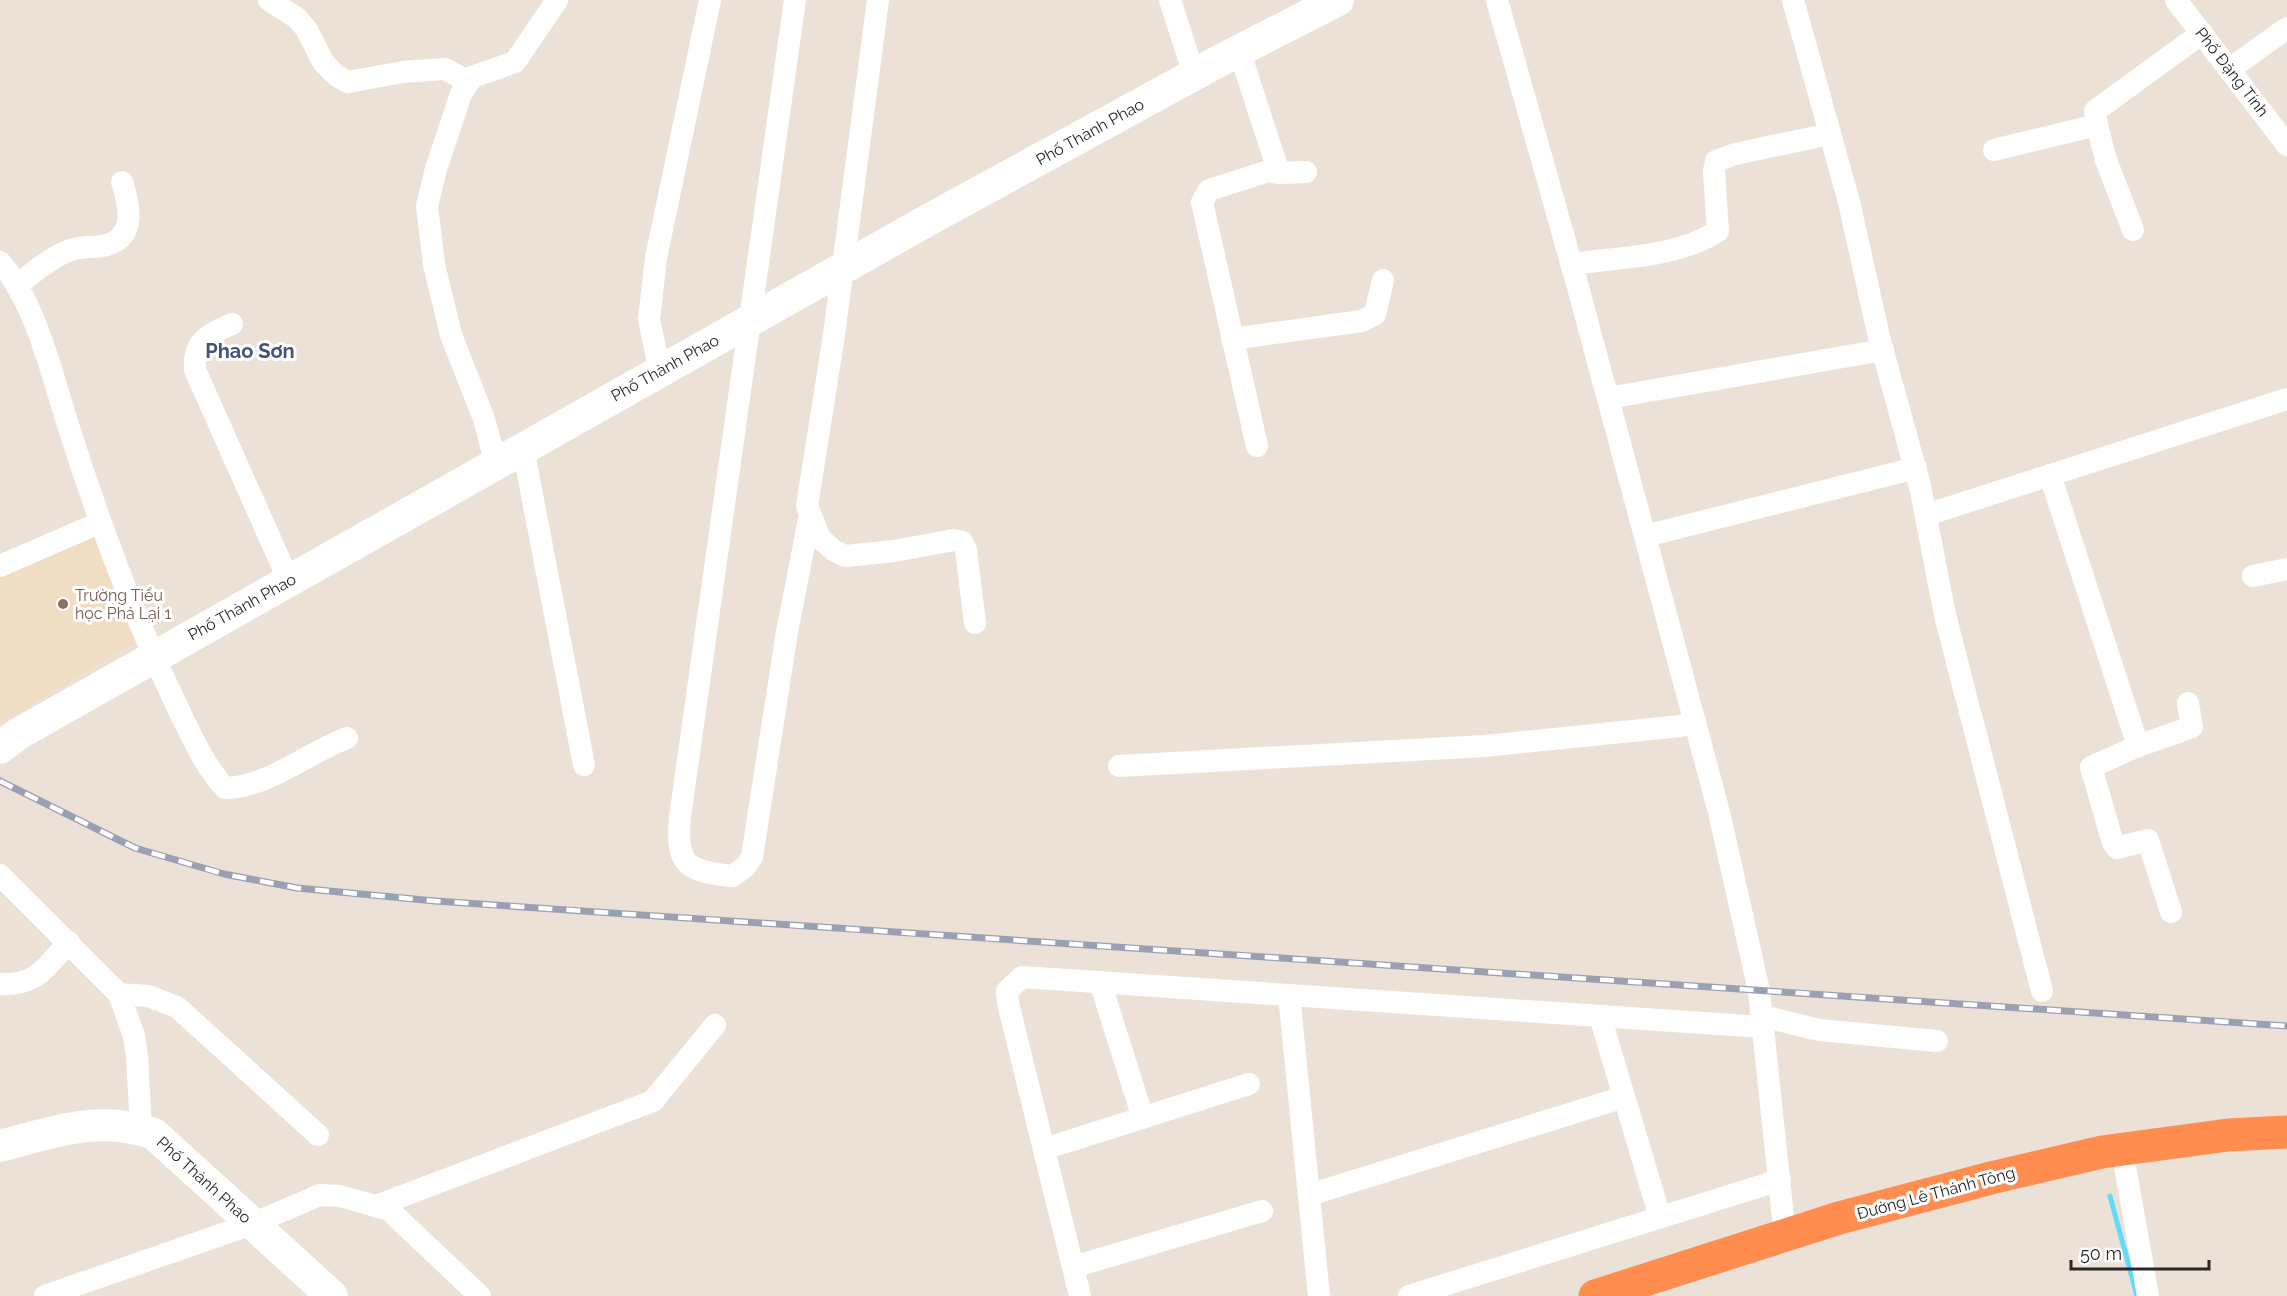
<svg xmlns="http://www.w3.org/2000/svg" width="2287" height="1296" font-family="Raleway,sans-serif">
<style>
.education{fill:#f0dec4}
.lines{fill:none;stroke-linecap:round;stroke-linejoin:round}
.stream{stroke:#5eddfa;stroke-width:5}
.street{stroke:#fff;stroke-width:22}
.secondary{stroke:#fff;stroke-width:32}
.highway{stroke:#ff8d4f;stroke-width:33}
.rail-casing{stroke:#9aa0b4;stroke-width:7}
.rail{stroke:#fff;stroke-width:4.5;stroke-dasharray:14;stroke-linecap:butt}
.education-dot{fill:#8d6e63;stroke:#fff;stroke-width:2}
.labels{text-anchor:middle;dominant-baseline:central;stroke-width:6;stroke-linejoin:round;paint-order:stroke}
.street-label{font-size:16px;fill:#282828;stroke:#fff}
.education-label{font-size:16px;fill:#785e54;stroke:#fff;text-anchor:start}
.quarter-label{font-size:20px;font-weight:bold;fill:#44537c;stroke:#fff}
</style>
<rect width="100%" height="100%" fill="#ece1d7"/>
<polygon class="education" points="95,530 140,640 0,723 0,569"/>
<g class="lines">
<polyline class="stream" points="2110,1196 2137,1296"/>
<g class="street">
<polyline points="269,0 297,18 307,30 323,62 337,76 348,82 403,72 445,69 469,82"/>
<path d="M795 0 680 817C676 864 684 871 733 876L745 867 752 857 787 632 810 514"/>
<polyline points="878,0 834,335 807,506 820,538 833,550 845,556 894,551 954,540 962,542 966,550 975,623"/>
<polyline points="1170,0 1194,75"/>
<polyline points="1497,0 1579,291 1719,812 1759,991 1785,1236"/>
<polyline points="1793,0 1849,202 1879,337 1920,486 1945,615 2042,991"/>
<polyline points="2176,0 2287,145"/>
<polyline points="1239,50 1279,173"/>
<polyline points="2230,69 2287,28"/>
<polyline points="2097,125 2106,160 2133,230"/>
<polyline points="1994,150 2097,125 2095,111 2202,33"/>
<path d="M0 262C36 303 52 375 68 425 98 520 132 612 175 702 190 732 202 763 225 788 269 787 307 753 347 738"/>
<path d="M1572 264C1620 257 1676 258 1718 231L1714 171 1716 161 1735 154 1830 134"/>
<path d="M17 286C33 272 50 258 70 250 82 246 95 248 107 245 137 236 129 204 122 182"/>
<path d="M232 324C208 334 193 342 195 370L289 581"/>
<polyline points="1232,339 1362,321 1375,314 1383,280"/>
<polyline points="660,371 649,320 656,258 710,0"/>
<polyline points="1608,398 1883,350"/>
<polyline points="1257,446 1202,202 1209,190 1269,171 1279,173 1306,172"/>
<polyline points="523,448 584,765"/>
<polyline points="496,464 484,419 451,335 434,264 427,206 436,169 461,94 472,77 515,62 557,0"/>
<polyline points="2050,475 2138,746"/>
<polyline points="1926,515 2287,399"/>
<polyline points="1645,536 1916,468"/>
<polyline points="0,566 99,523"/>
<polyline points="2253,576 2287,569"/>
<polyline points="1119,766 1485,746 1681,726 1695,721"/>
<polyline points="0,875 119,994 134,1036 137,1056 141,1129"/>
<polyline points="2171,912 2148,840 2117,848 2113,843 2091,767 2138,746 2192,727 2188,703"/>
<polyline points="1100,982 1143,1118"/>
<path d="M0 984C37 986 46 967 69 942"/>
<polyline points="119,994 148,996 177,1007 318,1135"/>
<polyline points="1289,995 1319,1296"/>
<polyline points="1600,1016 1660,1217"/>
<polyline points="1762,1016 1819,1030 1937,1041"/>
<polyline points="1044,1149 1249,1084"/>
<polyline points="2122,1149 2148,1296"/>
<polyline points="1309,1195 1624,1097"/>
<polyline points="376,1206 653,1101 715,1025"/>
<polyline points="1073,1267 1262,1211"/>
<polyline points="45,1296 252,1224 320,1195 340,1196 389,1210 480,1296"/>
<polyline points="1080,1296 1008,1003 1007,991 1022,977 1763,1027"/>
<polyline points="1409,1296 1780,1180"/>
</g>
<g class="secondary">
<polyline points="0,748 18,734 930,219 1221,60 1338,0"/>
<path d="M0 1146C53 1132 101 1114 154 1134L332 1296"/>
</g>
<polyline class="highway" points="1595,1296 1839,1218 1991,1178 2102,1152 2228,1135 2287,1132"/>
<defs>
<polyline id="rail" points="0,781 135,848 224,874 297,888 435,901 2287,1026"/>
</defs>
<use href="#rail" class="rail-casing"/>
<use href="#rail" class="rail"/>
</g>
<circle class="education-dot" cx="63" cy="604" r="6"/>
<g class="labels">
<g class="street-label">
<text transform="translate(2232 72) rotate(52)">Phố Đặng Tính</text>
<text transform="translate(1090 132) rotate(-29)">Phố Thành Phao</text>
<text transform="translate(665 368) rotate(-29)">Phố Thành Phao</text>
<text transform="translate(242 607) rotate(-29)">Phố Thành Phao</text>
<text transform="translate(204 1180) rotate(42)">Phố Thành Phao</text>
<text transform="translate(1936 1193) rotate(-15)">Đường Lê Thánh Tông</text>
</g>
<g class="education-label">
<text x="75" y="595">Trường Tiểu<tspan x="75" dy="18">học Phả Lại 1</tspan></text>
</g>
<g class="quarter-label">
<text x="250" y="351">Phao Sơn</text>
</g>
</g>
<path d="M2071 1260v9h138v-9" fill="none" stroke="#282828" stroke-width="3"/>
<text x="2080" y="1260" font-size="18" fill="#282828" stroke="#ffffff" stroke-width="4.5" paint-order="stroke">50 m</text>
</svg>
